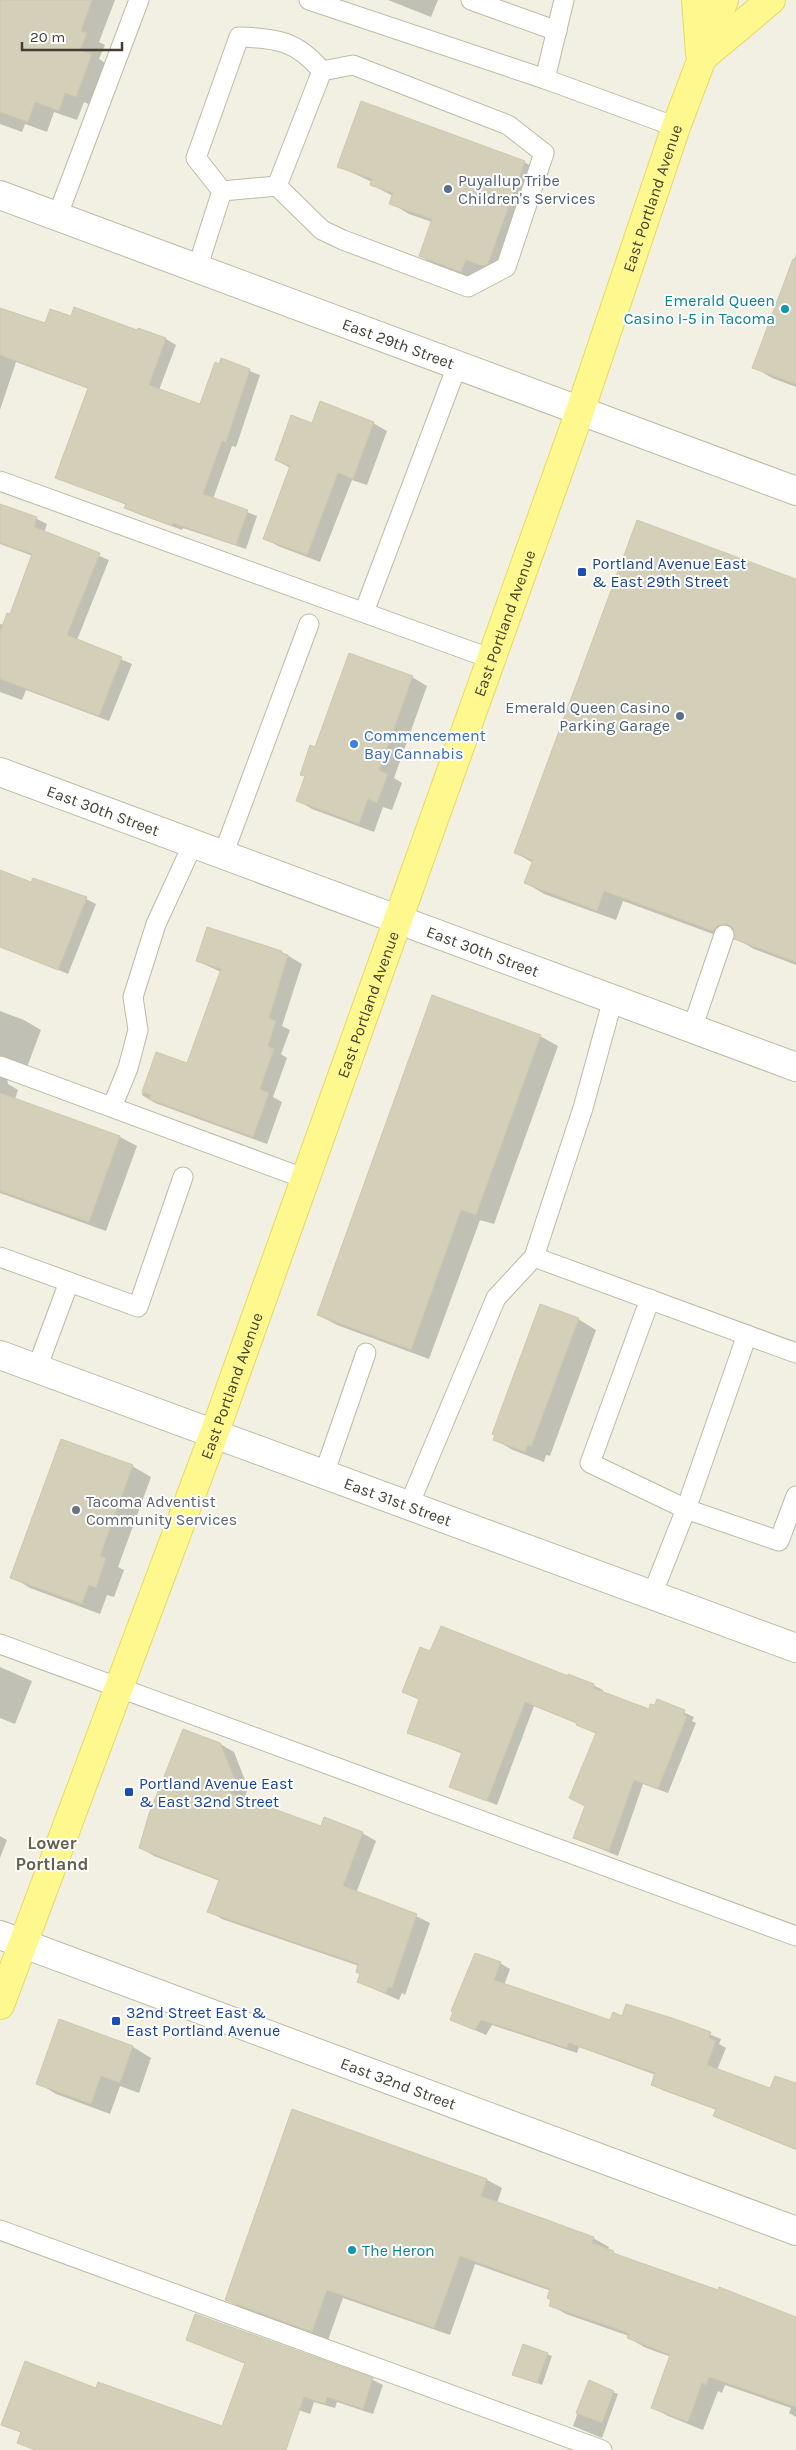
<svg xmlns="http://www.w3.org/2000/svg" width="796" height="2450" font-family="Karla,sans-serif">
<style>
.shadow{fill:#0003}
.building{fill:#d3cfb8;stroke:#cec8ab}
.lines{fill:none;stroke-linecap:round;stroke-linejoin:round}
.lane-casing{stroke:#bdbaa5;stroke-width:21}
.street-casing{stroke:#bdbaa5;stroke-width:30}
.primary-casing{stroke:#e4da5e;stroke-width:30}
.lane{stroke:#fff;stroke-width:19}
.street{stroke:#fff;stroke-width:28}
.primary{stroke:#fff88e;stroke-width:28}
.service-dot{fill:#5c6f8a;stroke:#fff;stroke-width:2}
.culture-dot{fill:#0f9aa8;stroke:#fff;stroke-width:2}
.transit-dot{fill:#1a4fb4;stroke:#fff;stroke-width:2}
.shop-dot{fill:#3f7fe0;stroke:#fff;stroke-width:2}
.worship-dot{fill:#6b7280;stroke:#fff;stroke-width:2}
.labels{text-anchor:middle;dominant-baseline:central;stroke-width:4;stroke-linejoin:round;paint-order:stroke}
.service-label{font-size:16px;fill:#4e5e75;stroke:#fff;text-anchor:start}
.street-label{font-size:16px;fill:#434033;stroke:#fff}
.culture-label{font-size:16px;fill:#0d838f;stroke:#fff;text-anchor:end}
.transit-label{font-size:16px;fill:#164399;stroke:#fff;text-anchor:start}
.shop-label{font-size:16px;fill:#366cbe;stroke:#fff;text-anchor:start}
.worship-label{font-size:16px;fill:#5b616d;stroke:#fff;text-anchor:start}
.neighbourhood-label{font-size:18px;font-weight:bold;fill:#66614a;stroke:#fff}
</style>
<rect width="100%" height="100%" fill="#f2f0e3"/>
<g class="shadow">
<polygon points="0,0 115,0 99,42 105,45 99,59 110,66 95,107 84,102 77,120 54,112 47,132 25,124 22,132 0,124"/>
<polygon points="388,0 438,0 431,17"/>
<polygon points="524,162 543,173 506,274 480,282 439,267 420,256 432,222 409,214 391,203 393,196 372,185 372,182 338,166"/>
<polygon points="796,254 796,387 772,378 754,367"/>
<polygon points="0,308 45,324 71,318 138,332 139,329 166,339 176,345 159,390 200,405 222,360 260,375 236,447 232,446 213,499 257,516 246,549 183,528 182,530 136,513 126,508 127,505 56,477 89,389 16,362 0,410"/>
<polygon points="373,423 387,431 367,485 352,480 320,562 278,546 264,538 290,468 276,460 313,424"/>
<polygon points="0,506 37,519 47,524 44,533 109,560 77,640 132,664 109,721 26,690 22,700 0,692 0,624 4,625 11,616 33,556 0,544"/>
<polygon points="796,581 796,965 754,949 735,938 732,941 623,901 616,920 544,894 526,883 533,863 516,853"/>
<polygon points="412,677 427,686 394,778 402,783 392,810 383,807 374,832 312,809 297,800 306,777 301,774 316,749"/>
<polygon points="0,871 32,883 86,899 96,904 68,974 20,954 0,921"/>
<polygon points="207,929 282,952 302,964 282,1026 290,1030 281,1054 287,1058 273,1097 282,1102 267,1144 155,1103 142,1095 157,1053 187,1065 221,972 197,961"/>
<polygon points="0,1011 24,1020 41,1030 27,1067 6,1072 8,1084 18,1090 15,1099 120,1137 137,1146 106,1231 0,1193"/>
<polygon points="540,1036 558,1046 494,1224 480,1220 429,1359 337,1325 318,1315"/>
<polygon points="578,1319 596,1330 550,1456 546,1455 544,1462 513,1450 495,1440"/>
<polygon points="132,1466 151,1477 118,1567 124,1570 114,1597 107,1595 100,1614 30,1588 12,1577"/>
<polygon points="431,1653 569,1678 593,1685 603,1690 602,1692 649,1710 655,1707 658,1701 694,1717 692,1721 696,1723 668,1793 643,1784 618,1856 574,1838 586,1806 597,1734 578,1724 534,1706 497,1805 451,1787 463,1754 408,1732 420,1700 403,1692"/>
<polygon points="0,1667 32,1681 15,1724 0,1718"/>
<polygon points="220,1744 234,1752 248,1788 244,1800 321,1828 362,1833 376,1841 356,1893 416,1916 430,1923 405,1995 402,1993 399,2000 358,1982 361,1974 359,1966 222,1919 209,1911 220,1881 154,1856 141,1848"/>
<polygon points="0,1836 7,1840 0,1858"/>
<polygon points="500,1963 510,1969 504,1985 611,2021 623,2017 672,2019 721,2039 719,2044 726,2048 717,2070 771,2090 796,2085 796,2150 725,2121 715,2116 717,2110 662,2090 652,2084 656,2075 579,2047 577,2053 492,2025 486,2035 452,2020"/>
<polygon points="60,2021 133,2047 151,2058 139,2093 120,2086 110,2114 56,2094 38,2083"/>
<polygon points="487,2180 502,2188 497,2203 593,2238 609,2247 608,2250 626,2259 796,2318 796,2417 789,2413 791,2408 725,2385 722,2393 718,2391 703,2430 668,2416 652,2407 671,2357 644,2347 629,2338 629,2336 566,2314 550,2305 551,2291 475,2264 450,2335 343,2298 328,2340 242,2308 226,2300"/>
<polygon points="196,2316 373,2380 383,2385 373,2414 337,2402 335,2408 314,2402 310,2414 293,2408 280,2450 40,2450 22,2433 3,2424 97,2390 223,2428 246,2364 187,2340"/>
<polygon points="547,2354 552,2356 542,2385 513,2374"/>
<polygon points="589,2382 618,2394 602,2438 573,2426"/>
</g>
<g class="building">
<polygon points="0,0 92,0 81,31 87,33 80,50 92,54 76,97 65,93 59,111 35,102 28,122 0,112"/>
<polygon points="361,101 525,161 488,264 483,266 466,260 461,272 419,256 432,219 389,204 393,193 370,185 372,179 337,167"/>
<polygon points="793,259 796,259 796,384 752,368"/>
<polygon points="74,307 137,330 138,328 166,338 149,385 200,404 215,362 219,364 221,358 250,369 226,442 222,441 203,494 248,510 236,545 173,523 172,526 124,508 126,504 55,478 88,388 0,355 0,308 45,323 50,309 71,316"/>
<polygon points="320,401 374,422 353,479 338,473 307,555 263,539 290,466 275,460 291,415 312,423"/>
<polygon points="0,504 37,517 34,527 100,553 67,635 122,657 99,716 0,679 0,632 7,613 10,614 32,554 0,543"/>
<polygon points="637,520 796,579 796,962 734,939 733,928 727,924 717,926 713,931 604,891 597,911 524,883 533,860 514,853"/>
<polygon points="349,653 413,676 379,770 388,774 377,803 368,799 359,824 296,801 305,776 300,775 310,745 315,747"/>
<polygon points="0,870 31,882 33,878 87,897 58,970 0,947"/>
<polygon points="207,927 282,951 281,953 288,955 269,1018 276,1021 268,1046 274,1049 260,1089 269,1093 253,1137 149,1099 151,1095 142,1092 156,1052 187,1063 221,969 196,961"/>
<polygon points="432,995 541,1035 476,1215 461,1210 411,1350 317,1315"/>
<polygon points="0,1093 120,1136 89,1222 0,1191"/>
<polygon points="540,1304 579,1318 531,1447 528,1445 525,1452 493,1440 495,1435 492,1434"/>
<polygon points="61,1439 133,1465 100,1556 106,1558 96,1588 89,1585 82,1604 10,1578"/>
<polygon points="441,1626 568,1676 568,1674 594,1684 593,1688 649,1709 650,1704 655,1705 657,1699 685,1710 683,1715 687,1716 658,1789 634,1780 609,1851 573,1838 585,1806 569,1798 596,1733 576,1725 577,1723 525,1702 487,1801 449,1787 462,1752 407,1733 419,1699 402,1692 420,1647 430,1651"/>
<polygon points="183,1729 220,1743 235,1780 230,1793 321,1826 324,1817 363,1832 343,1886 417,1914 392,1988 388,1987 386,1993 357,1982 360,1974 356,1972 358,1964 207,1912 219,1880 139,1848 149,1814"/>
<polygon points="475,1953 501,1962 494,1980 610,2020 613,2012 622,2016 626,2004 672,2018 711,2032 709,2038 716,2041 707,2065 770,2088 775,2076 796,2083 796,2149 713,2116 716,2109 705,2105 651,2085 655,2073 569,2043 567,2048 481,2020 475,2030 450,2020 453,2012 451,2011"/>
<polygon points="59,2019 133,2046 120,2083 101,2076 91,2104 36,2084"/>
<polygon points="292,2109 487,2179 481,2196 594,2237 592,2243 614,2251 613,2253 718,2290 719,2287 796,2317 796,2407 709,2377 706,2385 702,2383 688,2422 651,2408 670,2355 627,2338 629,2334 623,2331 549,2306 551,2300 547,2298 550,2289 460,2256 434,2328 327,2290 312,2332 225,2300"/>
<polygon points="195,2314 373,2378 363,2409 327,2397 325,2404 304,2397 286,2450 35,2450 17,2443 21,2432 1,2425 25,2361 96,2388 98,2382 222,2426 245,2363 186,2340"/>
<polygon points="523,2344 548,2353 537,2383 512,2375"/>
<polygon points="589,2380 614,2391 602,2423 576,2413"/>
</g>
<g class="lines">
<defs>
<g id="lane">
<polyline points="309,0 545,79 676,127"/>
<polyline points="471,0 557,31"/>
<polyline points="545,79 564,0"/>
<polyline points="277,186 322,230 343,240 468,287 506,267 544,153 508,125 353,65 322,71"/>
<path d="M277 186 222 191 196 158 239 37C277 38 297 41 322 71"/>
<polyline points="277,186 322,71"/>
<polyline points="57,217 139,0"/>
<polyline points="197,269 222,191"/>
<polyline points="0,481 492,659"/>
<polyline points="364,612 457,366"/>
<polyline points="223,855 309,624"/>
<polyline points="692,1029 724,935"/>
<polyline points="0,1066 306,1179"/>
<polyline points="112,1107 128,1068 138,1030 133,997 156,924 193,844"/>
<polyline points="0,1257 138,1307 183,1177"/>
<polyline points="534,1257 796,1353"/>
<polyline points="650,1299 590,1463 686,1509 779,1541 796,1496"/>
<polyline points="37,1368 69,1282"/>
<polyline points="324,1474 366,1353"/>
<polyline points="409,1505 496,1298 534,1257 583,1108 613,999"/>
<polyline points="652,1595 686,1509 747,1335"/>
<polyline points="0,1644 796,1936"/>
<polyline points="0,2230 602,2450"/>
</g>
<g id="street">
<path id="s1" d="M0 195 796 491"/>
<path id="s2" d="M0 772 796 1067"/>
<path id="s3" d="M0 1355 796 1648"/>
<path id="s4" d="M0 1935 796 2231"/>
</g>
<g id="primary">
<polyline points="696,0 700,53"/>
<polyline points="703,57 771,0"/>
<path id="s5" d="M0 2005 214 1434 580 411 676 127 724 0"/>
</g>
</defs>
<use href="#lane" class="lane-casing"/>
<use href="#street" class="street-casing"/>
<use href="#primary" class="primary-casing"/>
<use href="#lane" class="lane"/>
<use href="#street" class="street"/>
<use href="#primary" class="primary"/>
</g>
<g class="service-dot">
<circle cx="448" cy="189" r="5"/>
<circle cx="680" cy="716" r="5"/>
</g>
<g class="culture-dot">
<circle cx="785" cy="309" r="5"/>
<circle cx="352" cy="2250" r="5"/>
</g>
<g class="transit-dot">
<rect x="577" y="567" width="10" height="10" rx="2.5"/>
<rect x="124" y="1787" width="10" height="10" rx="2.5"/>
<rect x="111" y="2016" width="10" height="10" rx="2.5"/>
</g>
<circle class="shop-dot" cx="354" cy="744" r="5"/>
<circle class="worship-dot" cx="76" cy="1510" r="5"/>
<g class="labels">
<g class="service-label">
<text x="458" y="180">Puyallup Tribe<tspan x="458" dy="18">Children's Services</tspan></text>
<text x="670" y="707" text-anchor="end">Emerald Queen Casino<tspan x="670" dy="18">Parking Garage</tspan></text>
</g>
<g class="street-label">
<text stroke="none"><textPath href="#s5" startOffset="1921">East Portland Avenue</textPath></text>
<text stroke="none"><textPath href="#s1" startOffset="425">East 29th Street</textPath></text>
<text stroke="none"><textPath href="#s5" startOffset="1471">East Portland Avenue</textPath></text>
<text stroke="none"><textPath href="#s2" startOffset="110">East 30th Street</textPath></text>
<text stroke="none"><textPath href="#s2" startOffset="515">East 30th Street</textPath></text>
<text stroke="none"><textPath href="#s5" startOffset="1066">East Portland Avenue</textPath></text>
<text stroke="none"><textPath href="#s5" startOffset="661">East Portland Avenue</textPath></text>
<text stroke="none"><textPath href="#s3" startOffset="424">East 31st Street</textPath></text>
<text stroke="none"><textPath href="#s4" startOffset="425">East 32nd Street</textPath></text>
</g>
<g class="culture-label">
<text x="775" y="300">Emerald Queen<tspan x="775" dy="18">Casino I-5 in Tacoma</tspan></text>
<text x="362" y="2250" text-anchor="start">The Heron</text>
</g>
<g class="transit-label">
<text x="592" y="563">Portland Avenue East<tspan x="592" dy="18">&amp; East 29th Street</tspan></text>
<text x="139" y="1783">Portland Avenue East<tspan x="139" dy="18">&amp; East 32nd Street</tspan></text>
<text x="126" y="2012">32nd Street East &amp;<tspan x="126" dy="18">East Portland Avenue</tspan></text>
</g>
<g class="shop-label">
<text x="364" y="735">Commencement<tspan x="364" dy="18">Bay Cannabis</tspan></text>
</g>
<g class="worship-label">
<text x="86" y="1501">Tacoma Adventist<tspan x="86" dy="18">Community Services</tspan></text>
</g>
<g class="neighbourhood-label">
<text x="52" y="1843">Lower<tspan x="52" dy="21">Portland</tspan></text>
</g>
</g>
<path d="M22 42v8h100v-8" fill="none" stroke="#434033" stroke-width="2.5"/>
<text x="30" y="42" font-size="15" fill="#434033" stroke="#ffffff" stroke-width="4" paint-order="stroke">20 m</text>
</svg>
